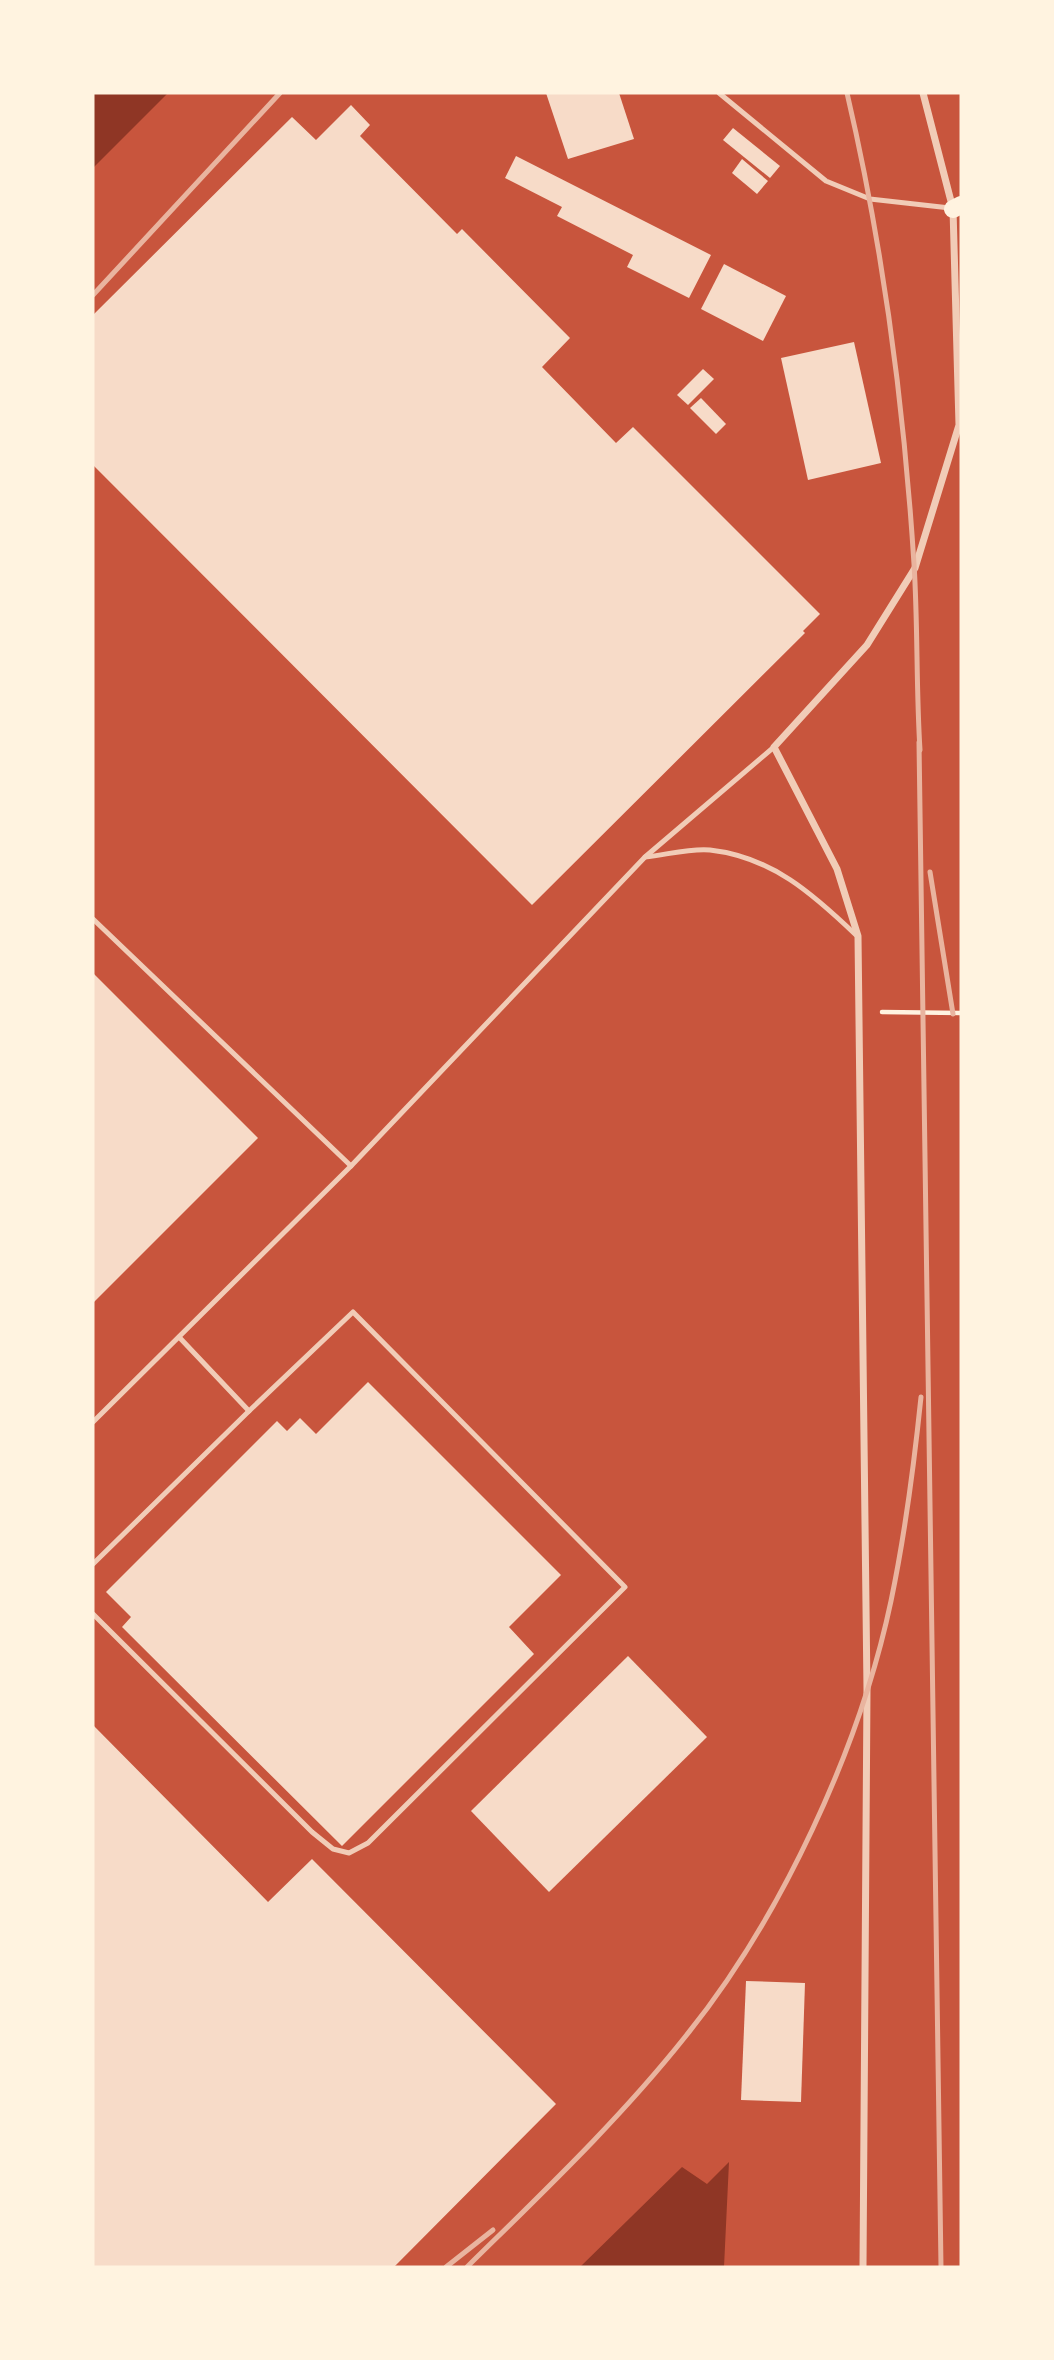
<svg xmlns="http://www.w3.org/2000/svg" width="1054" height="2360" font-family="Signika,sans-serif">
<style>
.water{fill:#8f3625}
.building{fill:#f7dbc8}
.lines{fill:none;stroke-linecap:round;stroke-linejoin:round}
.path{stroke:#fff3e0;stroke-width:4.5}
.service{stroke:#f1ccb7;stroke-width:5}
.minor{stroke:#f1ccb7;stroke-width:7}
.primary{stroke:#fff3e0;stroke-width:18}
.rail{stroke:#e9b49f;stroke-width:5}
</style>
<rect width="100%" height="100%" fill="#c8553d"/>
<g class="water">
<polygon points="93,93 168,93 93,168"/>
<polygon points="729,2162 724,2267 580,2267 682,2167 707,2184"/>
</g>
<g class="building">
<polygon points="546,93 619,93 634,139 568,159"/>
<polygon points="351,105 370,125 360,136 457,234 462,229 570,338 542,367 616,443 633,427 820,614 803,631 805,633 532,905 93,465 93,315 292,117 316,140"/>
<polygon points="733,128 780,166 770,178 723,140"/>
<polygon points="516,156 711,255 689,298 627,267 633,255 557,216 562,207 505,178"/>
<polygon points="742,159 768,181 757,194 732,173"/>
<polygon points="724,264 786,296 763,341 701,309"/>
<polygon points="854,342 881,463 808,480 781,358"/>
<polygon points="703,369 714,379 688,405 677,395"/>
<polygon points="701,398 726,424 716,434 690,408"/>
<polygon points="93,973 258,1138 93,1303"/>
<polygon points="368,1382 561,1575 509,1627 534,1654 342,1846 122,1627 131,1617 106,1592 277,1421 287,1431 300,1418 316,1434"/>
<polygon points="628,1656 707,1737 549,1892 471,1811"/>
<polygon points="93,1725 268,1902 312,1859 556,2104 394,2267 93,2267"/>
<polygon points="746,1981 805,1983 801,2102 741,2100"/>
</g>
<g class="lines">
<polyline class="path" points="882,1012 961,1013"/>
<g class="service">
<polyline points="719,93 826,181 870,199 950,208"/>
<path d="M645 857C666 855 690 848 710 850 772 857 813 894 856 935"/>
<polyline points="93,919 351,1166"/>
<polyline points="93,1422 351,1166 645,857 774,747"/>
<polyline points="93,1564 249,1411"/>
<polyline points="93,1614 312,1832 333,1849 349,1853 368,1843 625,1587 353,1312 249,1411 179,1337"/>
</g>
<polyline class="minor" points="863,2267 867,1690 858,936 837,869 774,747 867,645 915,568 959,425 953,209 923,93"/>
<polyline class="primary" points="953,209 961,205"/>
<g class="rail">
<path d="M847 93C883 247 904 406 914 564 918 626 916 688 920 750"/>
<polyline points="93,295 280,93"/>
<polyline points="919,742 941,2267"/>
<polyline points="930,872 953,1014"/>
<polyline points="446,2267 493,2230"/>
<path d="M467 2267C542 2193 619 2120 685 2037 780 1920 860 1748 891 1601 905 1534 914 1465 921 1397"/>
</g>
</g>
<rect width="1054" height="2360" fill="none" stroke="#fff3e0" stroke-width="189"/>
</svg>
